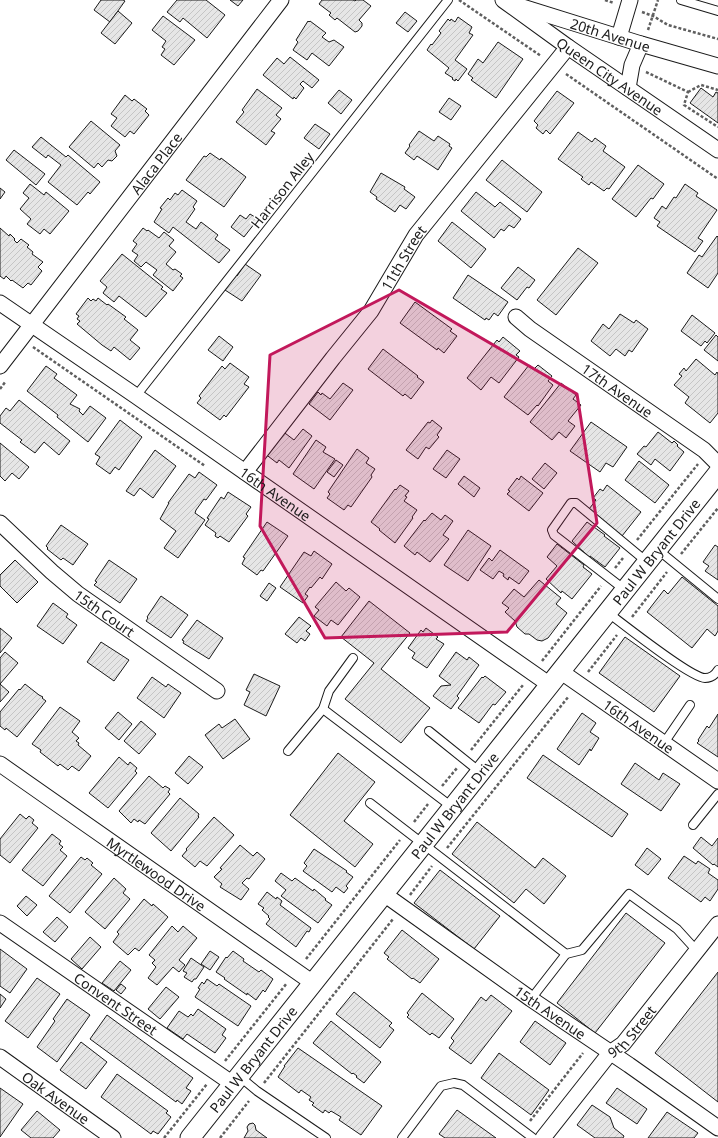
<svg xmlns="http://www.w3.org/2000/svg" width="718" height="1138" font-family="'Noto Sans',sans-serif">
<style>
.building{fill:url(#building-hatch);stroke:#1a1a1a}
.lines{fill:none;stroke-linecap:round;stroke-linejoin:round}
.service-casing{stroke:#1a1a1a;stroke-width:10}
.minor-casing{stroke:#1a1a1a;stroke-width:17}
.tertiary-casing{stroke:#1a1a1a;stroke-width:21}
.path{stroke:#5f5f5f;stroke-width:2.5;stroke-dasharray:3 2;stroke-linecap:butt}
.service{stroke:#fff;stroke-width:8}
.minor{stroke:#fff;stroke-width:15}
.tertiary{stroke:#fff;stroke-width:19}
.marked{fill:#c2185b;fill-opacity:0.2;stroke:#c2185b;stroke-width:3;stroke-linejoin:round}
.labels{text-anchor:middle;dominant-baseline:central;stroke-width:3;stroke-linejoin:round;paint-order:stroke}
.street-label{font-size:14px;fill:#1a1a1a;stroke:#fff}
</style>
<defs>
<pattern id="building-hatch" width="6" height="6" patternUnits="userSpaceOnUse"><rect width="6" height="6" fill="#e6e6e6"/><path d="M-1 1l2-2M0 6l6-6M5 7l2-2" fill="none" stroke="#c5c5c5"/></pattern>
</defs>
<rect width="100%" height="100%" fill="#fff"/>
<g class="building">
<polygon points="101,0 123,0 125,1 110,22 94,10"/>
<polygon points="177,0 206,0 225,15 207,38 183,18 180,22 167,12"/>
<polygon points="230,0 243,0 238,6"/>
<polygon points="322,0 353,0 355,1 356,0 363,0 371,6 359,20 362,23 362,26 358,31 355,32 337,18 335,20 329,15 331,13 319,4"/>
<polygon points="118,11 132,23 115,44 101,33"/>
<polygon points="405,12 417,21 408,32 396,23"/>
<polygon points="163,16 195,40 174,65 161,55 165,49 162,47 166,41 152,30"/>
<polygon points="458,17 472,27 469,33 473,35 455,60 467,69 458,81 456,79 455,81 452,79 453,78 445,73 449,68 427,50 431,44 432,45 441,33 439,31 448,19 450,21 451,19 455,22"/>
<polygon points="308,21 309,22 310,21 326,33 322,37 329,42 334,40 344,47 329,66 312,53 307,60 293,50 298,42 296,40"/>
<polygon points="498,42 523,59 496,98 471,80 473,78 468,74 478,59 483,63"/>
<polygon points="290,57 319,80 312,88 303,81 300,84 304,88 296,99 294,97 293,99 263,75 277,58 284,64"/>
<polygon points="701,88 713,97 716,92 718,93 718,123 690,103"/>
<polygon points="257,89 282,108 276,115 281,119 271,131 275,133 266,145 236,122 244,112 242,110"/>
<polygon points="339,90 352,100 341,114 328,103"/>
<polygon points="557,91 574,103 550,134 546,130 543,134 536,128 538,125 534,121"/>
<polygon points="125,95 132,101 134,99 147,109 145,111 149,115 134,134 130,131 125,137 111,126 117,118 111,114"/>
<polygon points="449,98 461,106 451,120 439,112"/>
<polygon points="91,121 120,145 115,151 117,156 112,161 108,160 102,167 98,163 94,168 69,147"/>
<polygon points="315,124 330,134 319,149 304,138"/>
<polygon points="419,131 434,141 438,136 450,144 449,146 452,148 438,170 417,156 414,160 405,153 410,146 409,145"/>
<polygon points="578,132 592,142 595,138 606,146 603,151 625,167 609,189 607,188 604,191 591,182 589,185 581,179 583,177 558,159"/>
<polygon points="41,137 66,157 68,155 100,182 90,194 88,192 77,205 48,182 61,165 48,155 46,158 32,147"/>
<polygon points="14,150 45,174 36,185 6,160"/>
<polygon points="210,153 220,160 221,158 246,177 224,207 186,180 204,156 206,157"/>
<polygon points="502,160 542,192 527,212 486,180"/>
<polygon points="638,165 664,184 653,199 651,198 636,217 612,199"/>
<polygon points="381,173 405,187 404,189 415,197 406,209 400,205 395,212 376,199 377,197 370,192"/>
<polygon points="30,184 44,195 46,192 69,211 50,234 44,229 40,234 27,224 31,219 20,209 29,198 23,193"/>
<polygon points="685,184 698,193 696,196 717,210 698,238 703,241 695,252 657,226 660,222 654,218 662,206 666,209 674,197 676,198"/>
<polygon points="0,188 5,192 0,199"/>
<polygon points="182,190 197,201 193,207 195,209 186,222 196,229 201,222 218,235 215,239 230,250 219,263 173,227 169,233 154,222 162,209 160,208 168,198 170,200 175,193 178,195"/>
<polygon points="476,192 495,207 500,202 521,219 514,228 509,225 504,231 501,229 494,238 461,211"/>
<polygon points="250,214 258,219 244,237 231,227 240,215 246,219"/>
<polygon points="452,222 486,249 471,268 438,241"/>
<polygon points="0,228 9,236 10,234 15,239 14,240 17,243 21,239 29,245 27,247 33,252 32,254 43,262 38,267 42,271 31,285 28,283 23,288 12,280 11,281 6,276 4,279 0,276"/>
<polygon points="143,228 147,231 148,230 159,238 164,232 174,240 169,246 176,252 166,264 173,270 175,269 182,274 180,276 183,278 173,291 153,275 157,270 146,262 141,267 134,261 138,255 132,251 137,244 133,241"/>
<polygon points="717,236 718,237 718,273 708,288 687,273 699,255 702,257"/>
<polygon points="578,248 598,263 556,315 537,300"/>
<polygon points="122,254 163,287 161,289 167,293 146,317 119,296 114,302 103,293 107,287 100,281"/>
<polygon points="245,264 261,275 242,301 225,290 236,275 237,276"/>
<polygon points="518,267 535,280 529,288 527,287 517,300 501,288"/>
<polygon points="468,275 508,302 498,316 494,313 489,320 486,318 485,320 453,298"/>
<polygon points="88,298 91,301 93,299 96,301 98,298 107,305 108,304 126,317 124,319 138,330 130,340 140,348 130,360 114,347 111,351 102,345 77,324 80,321 77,319 79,316 76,314"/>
<polygon points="415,302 452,329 450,331 457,336 444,353 438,348 437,350 400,323"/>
<polygon points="620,314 634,323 636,320 648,329 632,352 629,350 625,356 616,349 610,356 591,341 603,324 609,329"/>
<polygon points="692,315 715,333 707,343 705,341 701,346 681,331"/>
<polygon points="716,335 718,337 718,361 704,350"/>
<polygon points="219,336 233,347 223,361 208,350"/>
<polygon points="503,337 520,351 516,355 519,357 499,383 491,377 481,390 467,378 497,340 499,342"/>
<polygon points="383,349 418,376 417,377 424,382 411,399 405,394 403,396 368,369"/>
<polygon points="696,359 715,375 717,372 718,374 718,413 710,423 685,403 689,397 674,385 682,376 679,374 684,368 686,371"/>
<polygon points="230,363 249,377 244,384 249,387 226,417 224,415 220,420 197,403 201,398 199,396 222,366 225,369"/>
<polygon points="529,365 534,369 538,365 552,376 548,381 553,385 538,406 537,405 528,415 504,397"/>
<polygon points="46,366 57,374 54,378 77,395 70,404 80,409 79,411 83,415 90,406 106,418 88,442 57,417 58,415 27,391"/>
<polygon points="343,383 353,390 330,420 309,404 318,392 321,395 322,393 330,399"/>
<polygon points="561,383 576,395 573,399 581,405 568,421 575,426 566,438 559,432 552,440 530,422"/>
<polygon points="19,400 70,441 59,455 44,442 35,453 20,442 22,440 0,423 0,416 6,408 10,411"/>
<polygon points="120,420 142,437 119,470 115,467 110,474 96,464 100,457 95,454"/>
<polygon points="432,420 442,428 437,435 439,437 429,449 426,447 418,459 406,450 428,422 430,423"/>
<polygon points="591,422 627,447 613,467 606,463 600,472 570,451"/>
<polygon points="303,429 312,436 289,468 279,460 277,463 264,453 281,430 294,440"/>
<polygon points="658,432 672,443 674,441 678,445 677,446 684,452 670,471 655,459 651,465 637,454 644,446 646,447"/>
<polygon points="316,440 326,447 323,452 335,459 314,489 293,474"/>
<polygon points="0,443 29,467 19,479 12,473 5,481 0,476"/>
<polygon points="357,449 369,458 366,463 375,469 371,475 372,477 351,507 348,505 344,510 327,498 330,494 328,492"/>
<polygon points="155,450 176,466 153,498 140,488 134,496 126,491"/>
<polygon points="447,450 460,459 446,478 433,469"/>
<polygon points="336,460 343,465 334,477 327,472"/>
<polygon points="639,461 669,485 655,503 625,480"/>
<polygon points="545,463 557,473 544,489 532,479"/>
<polygon points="199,472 217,485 206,500 204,499 196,510 195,513 205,520 178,558 164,548 176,531 160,519 169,503 168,503 189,474 195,478"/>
<polygon points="464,476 480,488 474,497 458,484"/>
<polygon points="521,476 543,493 529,511 507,494 510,491 508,490 517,478 519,480"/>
<polygon points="400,485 409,491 405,496 407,497 404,501 417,510 412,517 413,518 395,543 379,530 380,529 371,522 395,489 396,490"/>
<polygon points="607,485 641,512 622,536 589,509 596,500 593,498 600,489 603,491"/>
<polygon points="228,492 251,507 246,514 248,516 229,542 220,536 218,538 215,536 216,533 205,525 209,519 207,518 221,497 224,499"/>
<polygon points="432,513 441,520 445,515 453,521 443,535 449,539 430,562 417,552 415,555 404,546 424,520 425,521"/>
<polygon points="267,522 288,536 263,571 261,570 257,575 242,564 245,558 243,557"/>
<polygon points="587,522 605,535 604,536 620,548 605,567 590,556 589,557 572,541"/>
<polygon points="61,525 88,544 73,565 63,558 61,560 47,549 48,548 46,546"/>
<polygon points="468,530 491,546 468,581 444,565"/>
<polygon points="557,544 584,565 583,567 592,574 572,599 562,591 561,593 546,579 557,566 547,557"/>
<polygon points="715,545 718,547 718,580 705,571 709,566 703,562"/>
<polygon points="500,550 529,571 519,584 509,577 508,580 503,576 504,574 499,571 493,579 480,570 489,558 492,561"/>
<polygon points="314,551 332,564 322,579 320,577 311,588 310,587 305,594 308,596 303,603 280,587 304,552 311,556"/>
<polygon points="15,560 38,582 17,603 0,586 0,575"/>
<polygon points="109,560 137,579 120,603 94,585 97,582 95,581"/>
<polygon points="682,577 718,606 718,631 715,636 707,629 692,648 647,612 664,590 668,594"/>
<polygon points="539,580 561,598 556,604 567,613 548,638 542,641 537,640 529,634 525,634 517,627 515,621 505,612 509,608 502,603 514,589 524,597"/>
<polygon points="336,582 346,591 349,588 360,597 338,625 331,620 327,626 314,616 319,610 315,607"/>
<polygon points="269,583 276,588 267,601 260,596"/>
<polygon points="161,596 188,615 171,638 146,621 148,618 147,617"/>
<polygon points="369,601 410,633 381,669 430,708 401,743 345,699 374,663 341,637"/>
<polygon points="53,603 68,614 66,617 77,625 63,644 37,626"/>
<polygon points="299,617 311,626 306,631 310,634 305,641 301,638 297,643 285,634"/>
<polygon points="197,620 223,638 209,659 183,643 184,641 182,640"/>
<polygon points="0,628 12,638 0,653"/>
<polygon points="426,628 438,637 436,639 444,644 427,668 412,658 415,653 408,648 421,630 423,632"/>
<polygon points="625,637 680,676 654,712 599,673"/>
<polygon points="101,642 129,660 114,681 87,662"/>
<polygon points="5,652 18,663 0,684 9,692 0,702 0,658"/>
<polygon points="456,652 467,660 469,657 479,665 457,696 459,698 451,709 433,696 441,686 451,685 439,676"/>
<polygon points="254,674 280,686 266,716 244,705 250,692 246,690"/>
<polygon points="485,676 506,692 495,705 493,704 479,723 458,708 482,677 483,678"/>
<polygon points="152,677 166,687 168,684 181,693 164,718 137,698"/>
<polygon points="25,684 39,695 43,697 42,698 46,701 17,737 6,728 5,730 0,726 0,712 19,689 20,690"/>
<polygon points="60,707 80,721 72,732 79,738 76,741 79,743 78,745 91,756 79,771 72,766 68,770 60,764 58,766 40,752 41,750 32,744"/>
<polygon points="118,712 132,724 119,740 105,728"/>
<polygon points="582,713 596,723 590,732 599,738 591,751 590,749 579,765 557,749"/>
<polygon points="718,714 718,757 697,743 699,741 698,740 707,726 709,728"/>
<polygon points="235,719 250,739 223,759 205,735 219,724 222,728"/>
<polygon points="141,721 156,734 139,754 124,741"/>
<polygon points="338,753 375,782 344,821 373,844 355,867 290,815"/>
<polygon points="543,755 628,814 612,837 527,778"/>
<polygon points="189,756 203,767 188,784 175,773"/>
<polygon points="119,757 128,765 130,762 137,768 135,771 137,773 108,808 89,793"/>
<polygon points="635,763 659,780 663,773 680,784 661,811 621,784"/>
<polygon points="149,776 163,788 165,786 170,789 168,792 170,794 145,824 139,820 138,822 134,819 131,823 119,811"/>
<polygon points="180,798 199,814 198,816 199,817 171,851 151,833"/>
<polygon points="20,814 26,819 29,816 34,820 32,823 38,828 10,863 0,855 0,839"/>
<polygon points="214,817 234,835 207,866 200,861 195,867 182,856 187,850 186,849"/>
<polygon points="477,822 535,868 543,858 566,876 544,904 526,889 514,903 452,854"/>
<polygon points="52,834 61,841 59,844 63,847 60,850 67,856 43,886 22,870"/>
<polygon points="701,837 712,846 718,838 718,867 714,864 713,865 693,848"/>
<polygon points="240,845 253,856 257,852 265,859 249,879 247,878 242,883 249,889 241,900 220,887 222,884 214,877 222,869 220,868"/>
<polygon points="647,848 661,859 648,875 635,865"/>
<polygon points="314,849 347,871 346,872 353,877 346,886 348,888 344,893 336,887 332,892 303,871 307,866 304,863"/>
<polygon points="684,856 696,864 698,861 710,869 708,873 718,880 718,889 710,901 705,897 701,902 668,878"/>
<polygon points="81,857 85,860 87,858 93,863 91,865 102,874 70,913 49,896"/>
<polygon points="440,870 500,916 474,949 414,903"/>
<polygon points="281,873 292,881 295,878 313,891 314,889 326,899 325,900 332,905 318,923 281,896 286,890 275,881"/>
<polygon points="114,878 126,889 123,893 130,899 105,929 85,912"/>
<polygon points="267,892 276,899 277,897 282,901 280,905 311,928 309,932 307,931 296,947 266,924 270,919 268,917 269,916 262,910 264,908 258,904"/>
<polygon points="26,896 37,905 27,916 17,906"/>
<polygon points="144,899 152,906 153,904 168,917 139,951 135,948 128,955 113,942 119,934 117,932"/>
<polygon points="626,913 665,943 595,1033 557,1003"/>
<polygon points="57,917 68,927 55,942 43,932"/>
<polygon points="172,926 178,932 183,926 197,938 179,960 185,965 179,972 173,967 157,985 148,978 156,967 152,963 155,960 149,955"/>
<polygon points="402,930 439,959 420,983 413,978 412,979 387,959 389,957 384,953"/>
<polygon points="90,937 101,947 82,969 71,959"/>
<polygon points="0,949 27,969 10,993 0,986"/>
<polygon points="210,951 219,957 210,970 201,964"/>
<polygon points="233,951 244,959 243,961 259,972 261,970 273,979 265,992 263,990 256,1000 247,993 247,995 224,979 225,978 216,972 226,957 227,958"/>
<polygon points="191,958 204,967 196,979 194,979 192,982 184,977 187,973 183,971"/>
<polygon points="120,961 131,970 114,991 102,983"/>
<polygon points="718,972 718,1102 655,1053"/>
<polygon points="37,978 60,994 28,1038 5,1021"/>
<polygon points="207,979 217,986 219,984 251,1006 238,1026 195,997 200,989 198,988 202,982 204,984"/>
<polygon points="121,984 126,988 121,994 116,990"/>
<polygon points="166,987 179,997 160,1019 148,1009"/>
<polygon points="354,992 392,1023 389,1026 394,1030 380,1048 336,1014"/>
<polygon points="422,993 454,1019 439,1038 432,1033 430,1035 407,1017 409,1015 407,1013"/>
<polygon points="0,994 6,999 0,1008"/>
<polygon points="491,995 512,1011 471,1064 449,1048 454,1041 451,1038 481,997 486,1001"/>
<polygon points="67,999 90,1015 57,1062 37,1047 55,1021 53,1019"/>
<polygon points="198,1009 226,1029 222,1035 226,1038 215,1053 187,1034 183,1039 167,1028 179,1011 188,1017 191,1014 193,1016"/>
<polygon points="107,1015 193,1078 186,1088 191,1091 182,1104 177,1100 176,1102 90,1039"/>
<polygon points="331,1021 381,1062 364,1083 356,1077 357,1076 353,1073 352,1074 313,1043"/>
<polygon points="535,1021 566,1043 550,1065 520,1042"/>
<polygon points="81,1042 107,1062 86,1089 60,1070"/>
<polygon points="298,1048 382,1106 361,1135 339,1120 341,1117 331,1111 329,1113 325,1110 323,1113 312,1105 314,1103 309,1100 311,1097 301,1090 299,1093 278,1077 285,1066 284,1066"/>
<polygon points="499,1053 549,1090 531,1115 481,1078"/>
<polygon points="117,1074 168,1111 166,1113 171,1117 158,1134 153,1131 151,1134 101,1097"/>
<polygon points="0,1088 23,1104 0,1137"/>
<polygon points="617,1088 647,1109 637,1124 606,1103"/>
<polygon points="592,1105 610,1117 614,1128 624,1136 623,1138 595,1138 577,1125"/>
<polygon points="457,1110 496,1138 445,1138 439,1134"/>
<polygon points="37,1111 60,1130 53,1138 31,1138 21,1130"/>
<polygon points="667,1112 698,1133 694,1138 648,1138"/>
<polygon points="253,1123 255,1125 256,1130 267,1138 244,1138 248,1131 247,1127 249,1124"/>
</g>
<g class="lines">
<defs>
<g id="service">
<polyline points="681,0 718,11"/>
<polyline points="136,396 448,0"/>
<polyline points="657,549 718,599"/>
<polyline points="625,590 554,535 552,530 571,503 576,503 647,562"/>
<path d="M607 612C623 624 691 678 705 678 711 678 715 675 718 670"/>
<polyline points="323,709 452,807"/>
<polyline points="429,731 480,772"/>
<polyline points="664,743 690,705"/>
<polyline points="288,751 323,709 329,691 353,658"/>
<polyline points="370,803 566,954 531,999"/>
<polyline points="693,825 718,794"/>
<polyline points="566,954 582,950 629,894 677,929 697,951"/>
<polyline points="239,1076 257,1091 326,1138"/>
<polyline points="402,1138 441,1086 454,1083 463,1085 533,1138"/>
</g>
<g id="minor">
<path id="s1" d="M503 0 568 47 718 150"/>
<path id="s2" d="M516 5 641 44 718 66"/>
<polyline points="619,37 630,0"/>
<polyline points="628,88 632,65 641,44"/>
<path id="s3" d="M0 303 136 396 550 685"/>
<path id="s4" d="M516 317 530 329 704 450 718 464"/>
<path id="s5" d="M0 366 281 0"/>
<path id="s6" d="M245 472 333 358 371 311 416 235 568 47"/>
<path id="s7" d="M0 523 52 572 78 594 217 691"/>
<path id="s8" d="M560 671 718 781"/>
<path id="s9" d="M0 764 313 983"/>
<path id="s10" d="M384 894 531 999 629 1065 718 1128"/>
<path id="s11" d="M0 923 233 1084"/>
<path id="s12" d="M0 1057 113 1138"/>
<path id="s13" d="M543 1138 610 1053 623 1044 718 924"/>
</g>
<g id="tertiary">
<path id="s14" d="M190 1138 718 473"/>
</g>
</defs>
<use href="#service" class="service-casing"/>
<use href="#minor" class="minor-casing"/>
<use href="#tertiary" class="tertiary-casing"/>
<g class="path">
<polyline points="459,0 541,56"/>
<polyline points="605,0 614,3"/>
<polyline points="642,12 653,16 668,25 718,39"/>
<polyline points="648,30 658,0"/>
<polyline points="646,72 688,92 684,105 718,127"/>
<polyline points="566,74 718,179"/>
<polyline points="688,92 701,85 718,90"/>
<polyline points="33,347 205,466"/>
<polyline points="0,389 6,381"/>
<polyline points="637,540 698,464"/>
<polyline points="681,554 718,508"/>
<polyline points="615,568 623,558"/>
<polyline points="632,617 667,572"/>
<polyline points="542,661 601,586"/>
<polyline points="588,672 617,635"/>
<polyline points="471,750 523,685"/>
<polyline points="442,786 457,768"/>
<polyline points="414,822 428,804"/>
<polyline points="447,848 569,696"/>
<polyline points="410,895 432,866"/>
<polyline points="306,959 400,840"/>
<polyline points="225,1061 287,983"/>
<polyline points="264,1083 393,919"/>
<polyline points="530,1121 583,1053"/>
<polyline points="164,1138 207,1084"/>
<polyline points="220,1138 249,1101"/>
</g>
<use href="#service" class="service"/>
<use href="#minor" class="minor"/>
<use href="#tertiary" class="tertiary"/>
</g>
<path class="marked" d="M399 290 577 394 597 523 507 632 325 638 260 526 270 355Z"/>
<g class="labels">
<g class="street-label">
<text stroke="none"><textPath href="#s2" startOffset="99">20th Avenue</textPath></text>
<text stroke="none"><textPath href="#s1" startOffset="131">Queen City Avenue</textPath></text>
<text stroke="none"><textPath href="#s5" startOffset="256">Alaca Place</textPath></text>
<text transform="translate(282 190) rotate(-52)">Harrison Alley</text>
<text stroke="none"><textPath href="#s6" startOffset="267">11th Street</textPath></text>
<text stroke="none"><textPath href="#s4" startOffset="125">17th Avenue</textPath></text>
<text stroke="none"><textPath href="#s3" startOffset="335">16th Avenue</textPath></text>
<text stroke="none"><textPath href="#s14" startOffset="749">Paul W Bryant Drive</textPath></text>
<text stroke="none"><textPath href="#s7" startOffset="138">15th Court</textPath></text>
<text stroke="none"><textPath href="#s8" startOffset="96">16th Avenue</textPath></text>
<text stroke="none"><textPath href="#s14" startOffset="425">Paul W Bryant Drive</textPath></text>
<text stroke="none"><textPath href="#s9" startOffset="191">Myrtlewood Drive</textPath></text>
<text stroke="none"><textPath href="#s11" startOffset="141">Convent Street</textPath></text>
<text stroke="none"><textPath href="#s10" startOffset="204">15th Avenue</textPath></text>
<text stroke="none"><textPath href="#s13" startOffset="139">9th Street</textPath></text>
<text stroke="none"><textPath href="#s14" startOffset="101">Paul W Bryant Drive</textPath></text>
<text stroke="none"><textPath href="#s12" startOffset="69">Oak Avenue</textPath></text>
</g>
</g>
</svg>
